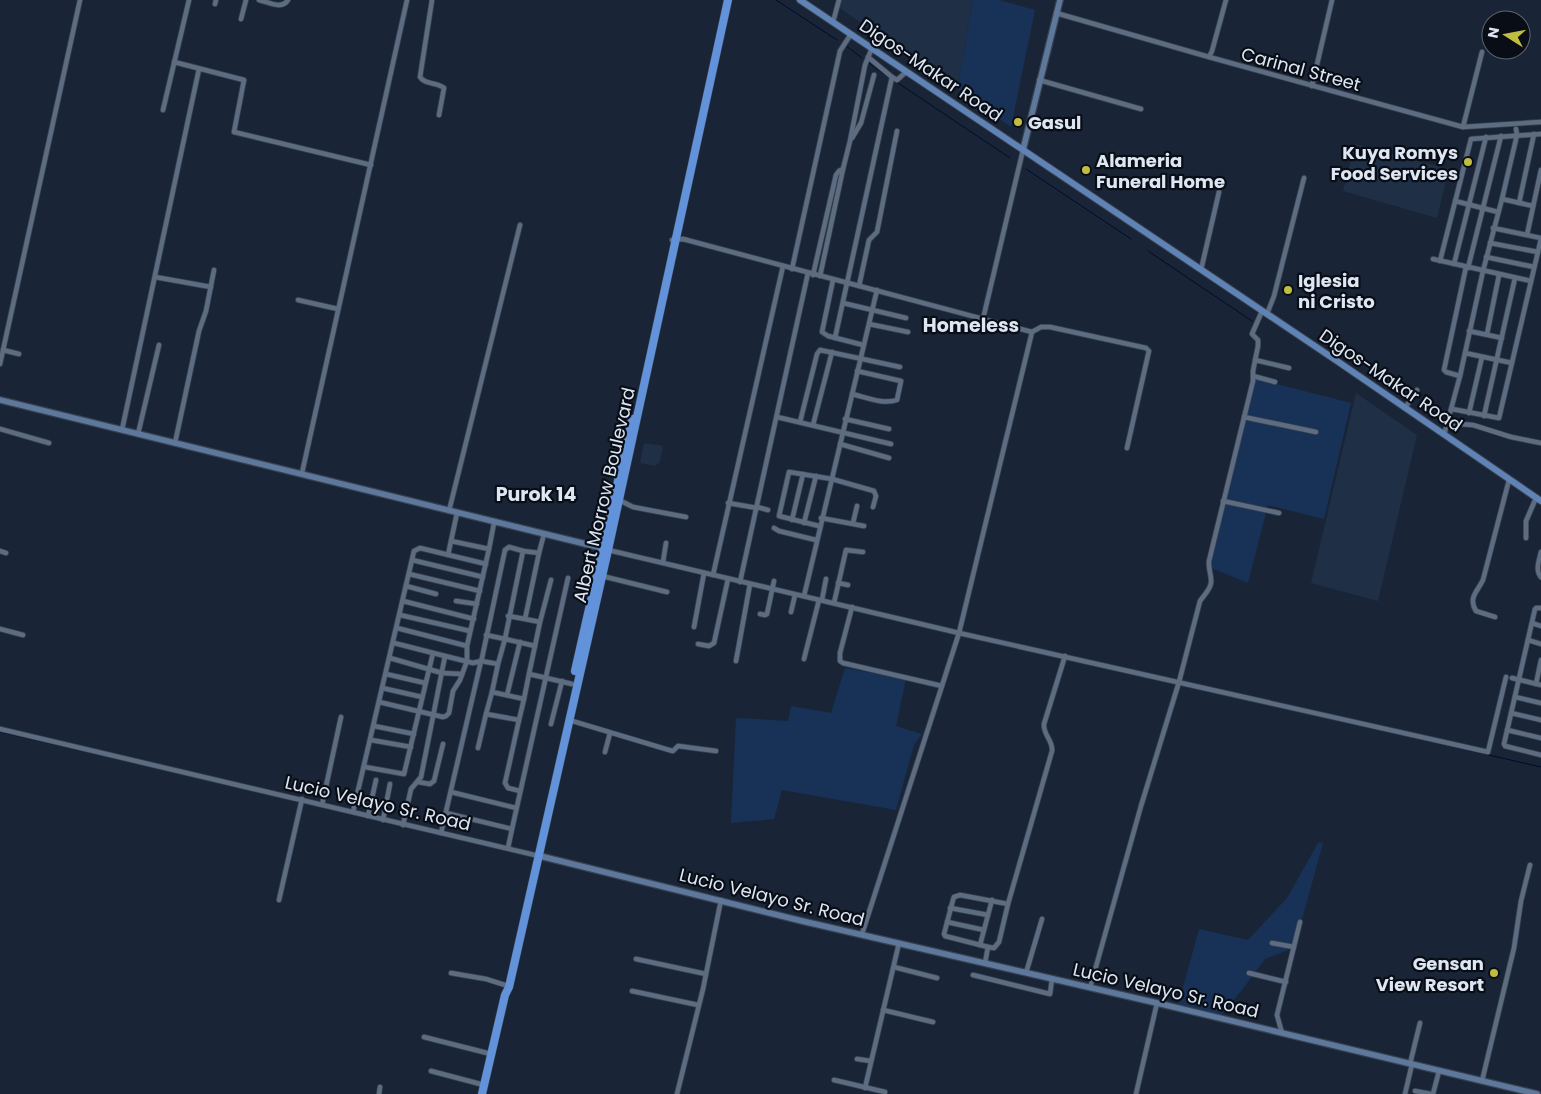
<svg xmlns="http://www.w3.org/2000/svg" width="1541" height="1094" font-family="Poppins,sans-serif">
<style>
.built{fill:#1f2f46}
.green{fill:#183156}
.lines{fill:none;stroke-linecap:round;stroke-linejoin:round}
.stream{stroke:#000a2f;stroke-width:1}
.street-casing{stroke:#384251;stroke-width:6}
.secondary-casing{stroke:#384251;stroke-width:8}
.primary-casing{stroke:#384251;stroke-width:8}
.highway-casing{stroke:#384251;stroke-width:9}
.street{stroke:#5d6c81;stroke-width:4.5}
.secondary{stroke:#5e789c;stroke-width:5.5}
.primary{stroke:#6083b6;stroke-width:6}
.highway{stroke:#6293da;stroke-width:8}
.poi-dot{fill:#c1bd40;stroke:#090e16;stroke-width:2}
.labels{text-anchor:middle;dominant-baseline:central;stroke-width:4.5;stroke-linejoin:round;paint-order:stroke}
.street-label{font-size:18px;fill:#dee6f3;stroke:#090e16}
.poi-label{font-size:18px;font-weight:bold;fill:#dee6f3;stroke:#090e16;text-anchor:start}
.neighbourhood-label{font-size:19px;font-weight:bold;fill:#dee6f3;stroke:#090e16}
</style>
<rect width="100%" height="100%" fill="#192537"/>
<g class="built">
<polygon points="840,0 973,0 957,89 838,7"/>
<polygon points="1355,144 1449,169 1437,218 1343,191"/>
<polygon points="1356,393 1417,435 1378,601 1311,583"/>
<polygon points="644,443 663,446 660,462 655,466 640,463"/>
</g>
<g class="green">
<polygon points="973,0 999,0 1035,10 1011,127 957,89"/>
<polygon points="1253,378 1351,403 1324,519 1268,505 1248,583 1209,567"/>
<polygon points="845,668 906,679 896,726 922,734 914,745 896,810 782,790 774,819 731,823 736,718 788,721 791,706 831,713"/>
<polygon points="1318,843 1323,843 1295,945 1286,951 1265,959 1242,990 1221,1015 1178,1006 1199,929 1248,940 1287,898"/>
</g>
<g class="lines">
<g class="stream">
<polyline points="776,0 837,40"/>
<polyline points="845,45 862,58"/>
<polyline points="869,63 888,77"/>
<polyline points="895,81 1010,158"/>
<polyline points="1026,169 1131,239"/>
<polyline points="1148,251 1252,321"/>
<polyline points="1227,695 1541,767"/>
<polyline points="0,732 165,770"/>
</g>
<defs>
<g id="street">
<path d="M259 0C268 2 282 10 288 0"/>
<path d="M432 0 420 77C425 85 437 82 444 88L439 115"/>
<polyline points="215,4 216,0"/>
<polyline points="1056,13 1209,57 1463,127 1541,122"/>
<polyline points="241,19 246,0"/>
<polyline points="833,22 839,0"/>
<polyline points="1209,57 1212,51 1226,0"/>
<polyline points="174,62 244,80 234,132 371,165"/>
<polyline points="892,77 897,80 906,72"/>
<polyline points="1039,80 1141,109"/>
<polyline points="1312,86 1332,0"/>
<polyline points="163,110 189,0"/>
<polyline points="1463,127 1482,52"/>
<polyline points="852,138 861,123 874,75"/>
<polyline points="1502,199 1533,206"/>
<polyline points="1455,201 1498,212"/>
<polyline points="1519,203 1534,134"/>
<polyline points="1493,228 1541,238"/>
<polyline points="1527,235 1541,170"/>
<path d="M672 240 683 239C799 271 916 300 1032 332L1041 327H1050L1146 348 1149 351 1148 355 1127 448"/>
<polyline points="1490,243 1538,252"/>
<polyline points="1486,257 1534,267"/>
<polyline points="1433,259 1531,281"/>
<polyline points="1440,261 1471,139 1541,134"/>
<polyline points="1454,264 1486,137"/>
<polyline points="1468,268 1501,136"/>
<polyline points="792,269 840,51 851,34"/>
<polyline points="1201,270 1219,192"/>
<polyline points="813,275 836,175 839,171 843,169"/>
<polyline points="820,276 843,169 850,141 865,65 872,48"/>
<polyline points="155,277 211,287"/>
<polyline points="833,280 822,332 828,336 863,345"/>
<polyline points="859,286 869,240 877,232 897,131"/>
<polyline points="298,300 338,309"/>
<polyline points="843,303 906,318"/>
<polyline points="1267,314 1274,296 1304,178"/>
<polyline points="983,319 1023,150"/>
<polyline points="869,324 908,332"/>
<polyline points="1469,331 1502,338"/>
<polyline points="1487,334 1499,275"/>
<polyline points="835,338 892,77 868,57"/>
<polyline points="3,350 19,354"/>
<polyline points="1465,353 1512,363"/>
<polyline points="1255,360 1289,368"/>
<polyline points="0,364 80,0"/>
<polyline points="1253,376 1275,382"/>
<polyline points="1460,376 1446,372 1444,370 1466,267"/>
<path d="M852 394C865 397 883 405 897 400L901 381 857 371"/>
<polyline points="1405,408 1417,390"/>
<polyline points="1452,409 1499,418 1541,239"/>
<polyline points="1469,413 1482,357"/>
<polyline points="1484,416 1515,278"/>
<polyline points="777,417 891,444"/>
<polyline points="1244,417 1316,432"/>
<polyline points="845,419 889,429"/>
<polyline points="800,422 817,354 820,350 900,367"/>
<polyline points="1448,423 1473,425 1511,437 1541,443"/>
<polyline points="813,425 832,352"/>
<polyline points="0,429 49,443"/>
<polyline points="122,430 199,69"/>
<polyline points="138,434 159,345"/>
<polyline points="1444,435 1460,376 1483,271 1502,199 1517,135 1516,129"/>
<polyline points="175,443 199,331 206,311 214,270"/>
<polyline points="840,444 889,458"/>
<polyline points="302,473 407,0"/>
<polyline points="619,500 633,507 686,517"/>
<polyline points="1223,501 1279,513"/>
<polyline points="728,503 757,508"/>
<polyline points="757,507 768,510"/>
<polyline points="449,511 520,225"/>
<polyline points="821,518 864,526"/>
<polyline points="792,520 803,474"/>
<polyline points="804,523 816,476"/>
<polyline points="853,523 857,506"/>
<polyline points="819,526 779,516 789,472 832,479 874,491 876,496 873,507"/>
<polyline points="774,528 779,531 816,540"/>
<polyline points="1526,538 1526,521 1536,498"/>
<polyline points="489,549 494,523"/>
<polyline points="608,550 959,633 1488,752 1506,677"/>
<polyline points="0,551 6,553"/>
<polyline points="523,551 539,553 525,619 540,622"/>
<path d="M1541 552C1539 561 1535 570 1541 577"/>
<polyline points="539,553 544,534"/>
<polyline points="448,555 457,513"/>
<polyline points="412,560 483,577"/>
<polyline points="663,562 666,543"/>
<polyline points="409,574 480,591"/>
<polyline points="713,575 783,266"/>
<polyline points="602,576 667,592"/>
<polyline points="551,580 540,622 529,674 572,684"/>
<polyline points="740,582 808,273"/>
<polyline points="838,583 848,585"/>
<polyline points="406,586 436,594"/>
<polyline points="804,596 877,290"/>
<polyline points="822,600 826,579"/>
<polyline points="403,601 474,619"/>
<polyline points="456,601 477,604"/>
<polyline points="834,603 846,550 863,552"/>
<polyline points="852,607 840,653 840,661 843,663 942,686"/>
<polyline points="1541,608 1536,608 1535,609 1504,744 1505,746 1541,755"/>
<polyline points="791,612 795,595"/>
<polyline points="760,614 765,615 767,614 774,581"/>
<polyline points="400,615 470,631"/>
<polyline points="508,616 525,619"/>
<path d="M1495 617 1476 611C1468 598 1477 592 1483 580L1509 480"/>
<polyline points="1532,623 1541,626"/>
<polyline points="694,627 704,573"/>
<polyline points="397,628 467,646"/>
<polyline points="0,629 23,635"/>
<polyline points="486,635 505,639 498,664 481,661 482,658 505,550 509,547 523,551 505,639 535,646"/>
<polyline points="1528,640 1541,644"/>
<polyline points="394,643 445,656 421,777 411,789 403,825"/>
<polyline points="698,644 709,646 714,643 728,579"/>
<polyline points="390,658 442,673 462,674"/>
<polyline points="804,659 819,600"/>
<polyline points="736,661 750,584"/>
<polyline points="498,664 492,692 524,699 529,674"/>
<polyline points="386,674 425,683"/>
<polyline points="1512,678 1541,685"/>
<polyline points="1536,684 1541,660"/>
<polyline points="382,688 422,697"/>
<polyline points="492,692 486,714 519,720 524,699"/>
<polyline points="507,695 520,642"/>
<polyline points="1515,697 1541,703"/>
<polyline points="379,702 443,717 446,716 449,713 453,691 460,680 467,661 467,646 489,549 451,541"/>
<polyline points="1511,713 1541,720"/>
<polyline points="519,720 505,783 508,788 520,791"/>
<polyline points="569,720 669,750 673,751 678,746 716,751"/>
<polyline points="551,724 562,681"/>
<polyline points="374,726 414,734"/>
<polyline points="0,729 539,856"/>
<polyline points="1507,730 1541,738"/>
<polyline points="371,740 411,747"/>
<polyline points="478,748 486,714"/>
<polyline points="605,752 610,733"/>
<polyline points="365,767 404,774 433,653"/>
<polyline points="418,782 430,784 434,781 443,744"/>
<polyline points="451,792 516,808"/>
<polyline points="322,805 341,717"/>
<polyline points="353,812 414,551 420,548 486,564"/>
<polyline points="446,813 512,829 568,578"/>
<polyline points="368,816 376,780"/>
<polyline points="383,820 390,784"/>
<polyline points="441,833 481,661 473,663 445,656"/>
<polyline points="508,848 512,829"/>
<polyline points="279,900 302,799"/>
<polyline points="950,908 988,915"/>
<polyline points="947,922 984,930"/>
<polyline points="862,934 959,633 1032,332"/>
<polyline points="1272,943 1294,947"/>
<polyline points="980,945 992,900"/>
<polyline points="988,947 945,936 944,934 953,900 954,897 960,895 1008,904"/>
<polyline points="636,959 706,974"/>
<path d="M985 963 988 947 994 948 999 942 1008 904 1052 751C1053 740 1043 735 1044 724L1065 656"/>
<polyline points="894,967 937,978"/>
<polyline points="451,973 486,979 505,985"/>
<polyline points="1026,973 1042,919"/>
<polyline points="1249,973 1286,982"/>
<polyline points="973,975 1050,994 1052,979"/>
<path d="M1090 988 1141 806 1179 682 1200 601C1204 595 1210 590 1211 583 1212 576 1208 569 1209 561L1253 381V371L1258 346V340L1252 334 1262 311"/>
<polyline points="632,991 698,1005"/>
<polyline points="883,1010 933,1022"/>
<polyline points="1282,1033 1277,1015 1300,922"/>
<polyline points="424,1037 491,1054"/>
<polyline points="857,1059 871,1061"/>
<polyline points="1410,1064 1420,1023"/>
<polyline points="431,1071 484,1085"/>
<polyline points="834,1080 885,1092"/>
<polyline points="1482,1081 1514,948 1521,901 1530,865"/>
<polyline points="865,1088 899,943"/>
<polyline points="1415,1091 1431,1094"/>
<polyline points="379,1094 380,1087"/>
<polyline points="677,1094 703,989 721,900"/>
<polyline points="1136,1094 1157,1003"/>
<polyline points="1405,1094 1412,1064"/>
<polyline points="1433,1094 1439,1071"/>
</g>
<g id="secondary">
<polyline points="1023,150 1060,0"/>
<polyline points="0,400 606,549"/>
<polyline points="540,856 802,921 1157,1003 1537,1094"/>
</g>
<polyline id="primary" points="800,0 1340,363 1541,501"/>
<g id="highway">
<polyline points="575,671 632,419"/>
<polyline points="482,1094 505,995 509,987 608,550 728,0"/>
</g>
</defs>
<use href="#street" class="street-casing"/>
<use href="#secondary" class="secondary-casing"/>
<use href="#primary" class="primary-casing"/>
<use href="#highway" class="highway-casing"/>
<use href="#street" class="street"/>
<use href="#secondary" class="secondary"/>
<use href="#primary" class="primary"/>
<use href="#highway" class="highway"/>
</g>
<g class="poi-dot">
<circle cx="1018" cy="122" r="5"/>
<circle cx="1468" cy="162" r="5"/>
<circle cx="1086" cy="170" r="5"/>
<circle cx="1288" cy="290" r="5"/>
<circle cx="1494" cy="973" r="5"/>
</g>
<g class="labels">
<g class="street-label">
<text transform="translate(1301 69) rotate(15)">Carinal Street</text>
<text transform="translate(931 70) rotate(34)">Digos-Makar Road</text>
<text transform="translate(1391 380) rotate(34)">Digos-Makar Road</text>
<text transform="translate(604 495) rotate(-77)">Albert Morrow Boulevard</text>
<text transform="translate(378 803) rotate(13)">Lucio Velayo Sr. Road</text>
<text transform="translate(772 897) rotate(14)">Lucio Velayo Sr. Road</text>
<text transform="translate(1166 990) rotate(13)">Lucio Velayo Sr. Road</text>
</g>
<g class="poi-label">
<text x="1028" y="122">Gasul</text>
<text x="1458" y="152" text-anchor="end">Kuya Romys<tspan x="1458" dy="21">Food Services</tspan></text>
<text x="1096" y="160">Alameria<tspan x="1096" dy="21">Funeral Home</tspan></text>
<text x="1298" y="280">Iglesia<tspan x="1298" dy="21">ni Cristo</tspan></text>
<text x="1484" y="963" text-anchor="end">Gensan<tspan x="1484" dy="21">View Resort</tspan></text>
</g>
<g class="neighbourhood-label">
<text x="971" y="325">Homeless</text>
<text x="536" y="494">Purok 14</text>
</g>
</g>
<g transform="translate(1506 35) rotate(281)"><circle r="24" fill="#090e16" stroke="#5e646e"/>
<path d="M0-4L9 19L0 12L-9 19Z" fill="#c1bd40"/>
<text y="-8" font-size="14" font-weight="bold" text-anchor="middle" fill="#dee6f3">N</text>
</g>
</svg>
